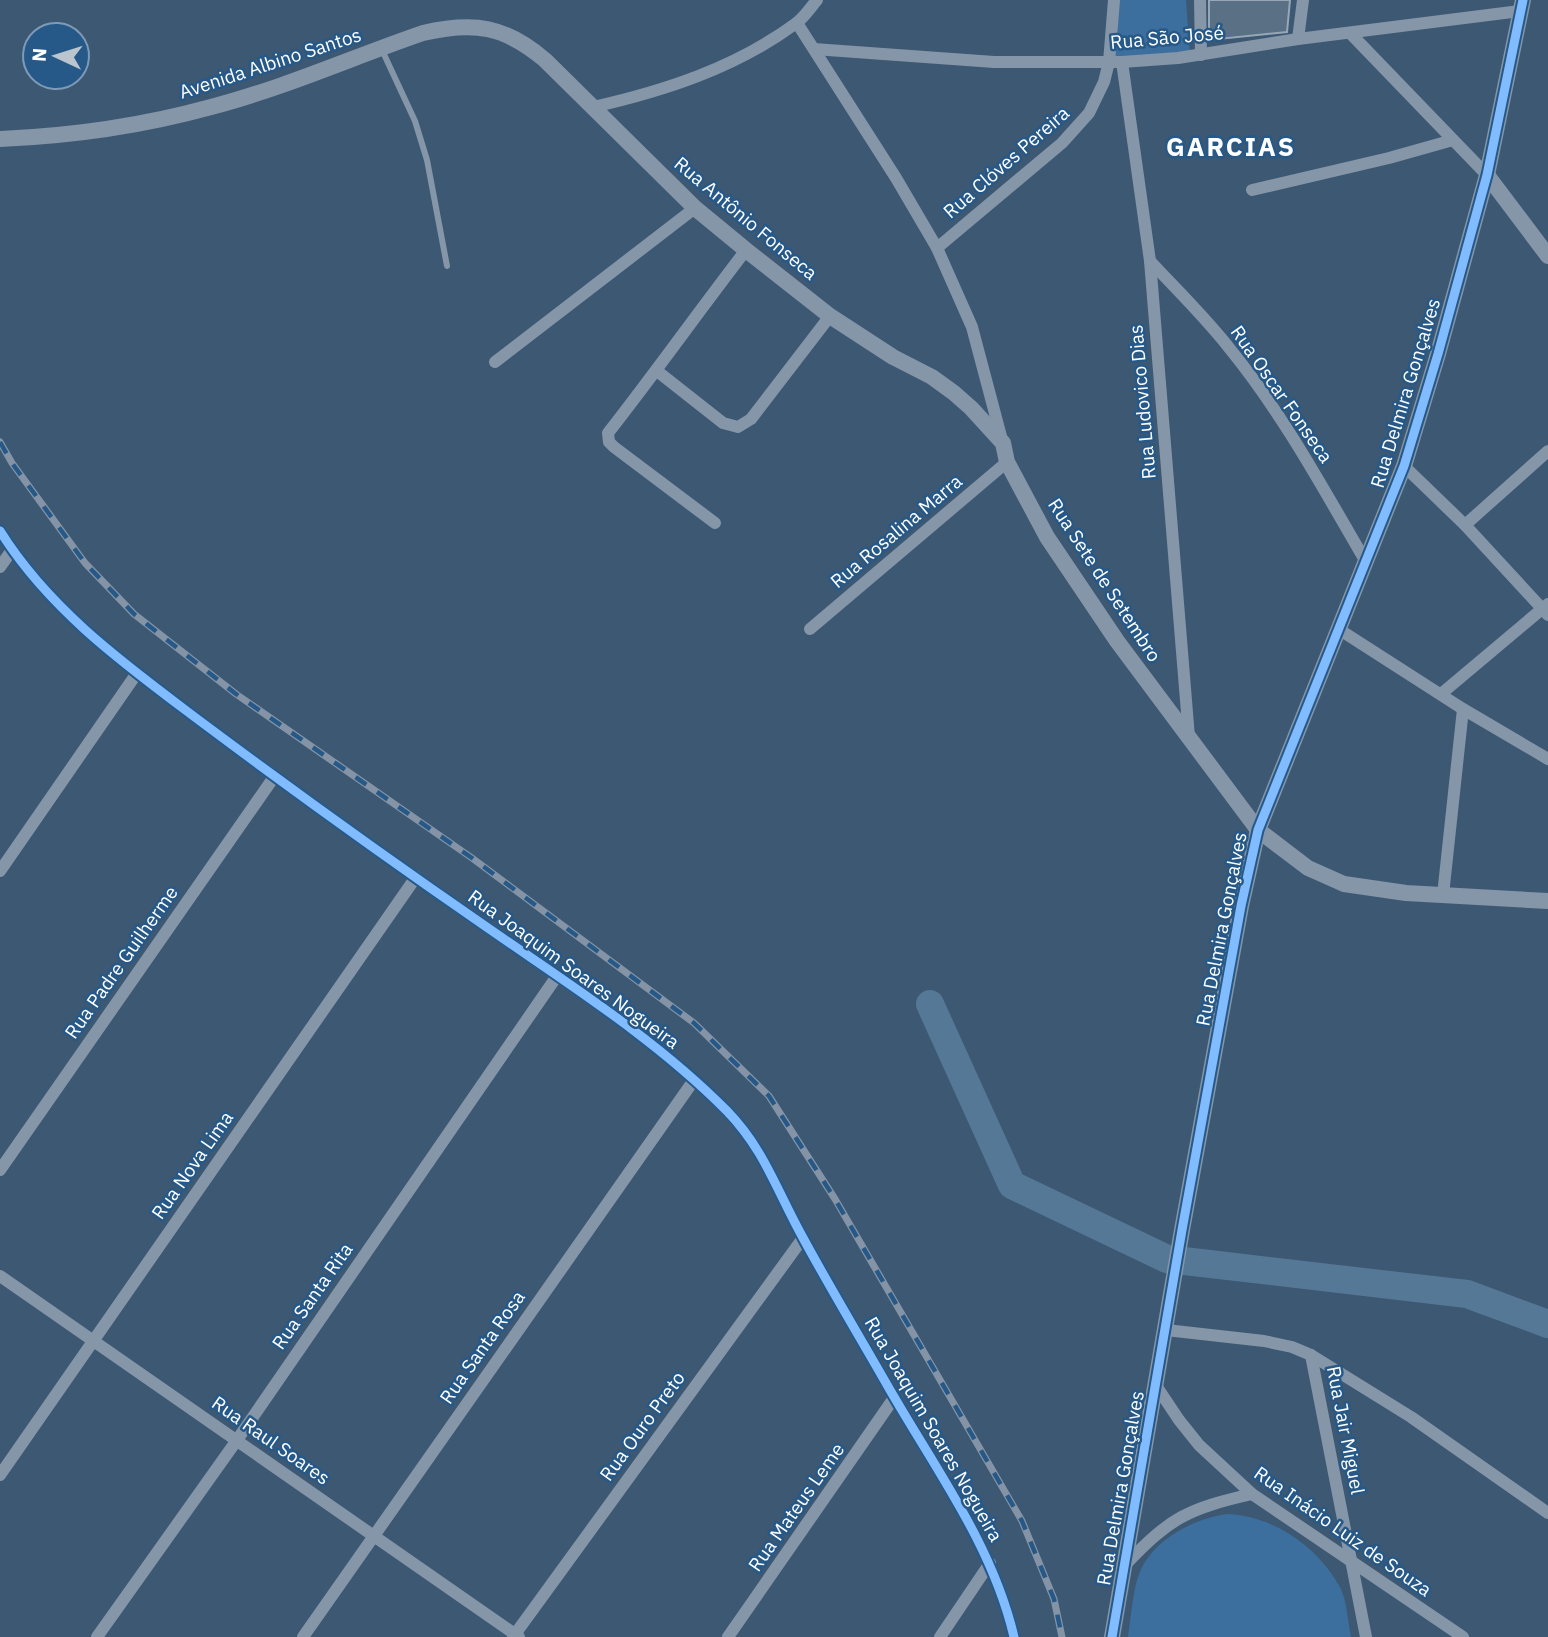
<svg xmlns="http://www.w3.org/2000/svg" width="1548" height="1637" font-family="'IBM Plex Sans',sans-serif">
<style>
.green{fill:#3c6f9d}
.lines{fill:none;stroke-linecap:round;stroke-linejoin:round}
.river{stroke:#567897;stroke-width:28}
.building{fill:#5a7084;stroke:#97a7b6;stroke-width:2}
.service{stroke:#8496a8;stroke-width:6}
.minor{stroke:#8496a8;stroke-width:12}
.tertiary{stroke:#8496a8;stroke-width:16}
.rail-casing{stroke:#8494a6;stroke-width:7}
.rail{stroke:#275988;stroke-width:4.5;stroke-dasharray:13;stroke-linecap:butt}
.cycleway-casing{stroke:#275988;stroke-width:13}
.cycleway{stroke:#80bcff;stroke-width:9}
.labels{text-anchor:middle;dominant-baseline:central;stroke-width:5;stroke-linejoin:round;paint-order:stroke}
.street-label{font-size:19px;fill:#fff;stroke:#275988}
.district-label{font-size:26px;font-weight:bold;letter-spacing:2px;fill:#fff;stroke:#275988}
</style>
<rect width="100%" height="100%" fill="#3d5872"/>
<g class="green">
<polygon points="1108,0 1186,0 1190,55 1106,62"/>
<path d="M1229 1514C1276 1517 1319 1548 1341 1589 1347 1603 1348 1622 1351 1637H1128C1131 1619 1133 1587 1140 1572 1153 1539 1197 1517 1229 1514Z"/>
</g>
<g class="lines">
<polyline class="river" points="930,1004 1012,1185 1167,1259 1467,1294 1548,1324"/>
</g>
<polygon class="building" points="1209,0 1290,0 1287,32 1209,40"/>
<g class="lines">
<polyline class="service" points="382,50 415,121 427,160 447,266"/>
<g class="minor">
<polyline points="1200,0 1201,55"/>
<polyline points="797,23 896,178 937,248 972,327 1002,440"/>
<polyline points="1350,33 1487,175"/>
<polyline points="1298,39 1303,0"/>
<polyline points="814,49 994,62 1122,62 1178,58 1298,39 1520,11"/>
<polyline points="1122,62 1150,261 1189,737"/>
<path d="M593 107C664 91 735 68 795 24 804 18 810 8 817 0"/>
<polyline points="1252,190 1389,158 1453,140"/>
<polyline points="937,248 1062,143 1089,113 1104,82 1109,62 1114,0"/>
<path d="M1150 261C1177 290 1206 318 1230 349 1283 414 1324 490 1366 562"/>
<polyline points="495,362 695,208"/>
<polyline points="657,371 723,423 738,427 751,419 830,316"/>
<polyline points="1404,466 1465,525 1548,615"/>
<path d="M715 523 614 447 609 442 608 433C655 373 699 311 746 250"/>
<polyline points="1465,525 1548,451"/>
<path d="M0 531C50 611 127 666 200 721 295 792 391 861 488 928 570 985 657 1040 727 1111 764 1149 777 1191 802 1236 829 1286 858 1334 886 1383 933 1466 992 1543 1014 1637"/>
<polyline points="0,567 12,550"/>
<polyline points="810,629 1007,462"/>
<polyline points="1340,630 1463,709 1548,759"/>
<polyline points="1441,694 1548,604"/>
<polyline points="0,871 137,673"/>
<polyline points="1443,895 1463,709"/>
<polyline points="0,1170 274,777"/>
<polyline points="0,1276 519,1637"/>
<polyline points="1166,1330 1264,1341 1292,1347 1311,1355 1411,1417 1548,1513"/>
<polyline points="1311,1355 1366,1637"/>
<polyline points="1155,1384 1179,1420 1199,1445 1252,1494 1463,1637"/>
<polyline points="0,1475 416,877"/>
<path d="M1125 1565C1171 1517 1187 1509 1252 1494"/>
<polyline points="97,1637 237,1440 557,976"/>
<polyline points="303,1637 694,1080"/>
<polyline points="513,1637 803,1238"/>
<polyline points="728,1637 894,1398"/>
<polyline points="940,1637 990,1563"/>
</g>
<g class="tertiary">
<path d="M0 139C71 136 142 126 211 107 284 88 353 57 423 33 474 21 505 26 545 60L695 208 746 250 830 316 893 357 932 377 954 393 971 408 1003 443 1007 462 1047 537 1117 641 1258 830 1308 868 1344 884 1406 893 1548 901"/>
<polyline points="1487,175 1548,256"/>
<polyline points="1112,1637 1182,1230 1241,906 1258,830 1404,466 1438,354 1487,175 1523,0"/>
</g>
<defs>
<polyline id="rail" points="0,442 12,463 85,563 134,614 236,694 472,858 694,1023 769,1096 835,1199 1022,1521 1054,1599 1062,1637"/>
</defs>
<use href="#rail" class="rail-casing"/>
<use href="#rail" class="rail"/>
<defs>
<g id="cycleway">
<path d="M0 531C50 611 127 666 200 721 295 792 391 861 488 928 570 985 657 1040 727 1111 764 1149 777 1191 802 1236 829 1286 858 1334 886 1383 933 1466 992 1543 1014 1637"/>
<polyline points="1112,1637 1182,1230 1241,906 1258,830 1404,466 1438,354 1487,175 1523,0"/>
</g>
</defs>
<use href="#cycleway" class="cycleway-casing"/>
<use href="#cycleway" class="cycleway"/>
</g>
<g class="labels">
<g class="street-label">
<text transform="translate(1167 37) rotate(-5)">Rua São José</text>
<text transform="translate(270 63) rotate(-18)">Avenida Albino Santos</text>
<text transform="translate(1006 162) rotate(-41)">Rua Clóves Pereira</text>
<text transform="translate(746 218) rotate(40)">Rua Antônio Fonseca</text>
<text transform="translate(1405 393) rotate(-73)">Rua Delmira Gonçalves</text>
<text transform="translate(1282 394) rotate(55)">Rua Oscar Fonseca</text>
<text transform="translate(1142 402) rotate(-95)">Rua Ludovico Dias</text>
<text transform="translate(896 531) rotate(-40)">Rua Rosalina Marra</text>
<text transform="translate(1105 580) rotate(57)">Rua Sete de Setembro</text>
<text transform="translate(1221 929) rotate(-79)">Rua Delmira Gonçalves</text>
<text transform="translate(121 962) rotate(-55)">Rua Padre Guilherme</text>
<text transform="translate(574 969) rotate(36)">Rua Joaquim Soares Nogueira</text>
<text transform="translate(192 1165) rotate(-55)">Rua Nova Lima</text>
<text transform="translate(312 1296) rotate(-55)">Rua Santa Rita</text>
<text transform="translate(482 1347) rotate(-55)">Rua Santa Rosa</text>
<text transform="translate(642 1426) rotate(-54)">Rua Ouro Preto</text>
<text transform="translate(934 1429) rotate(60)">Rua Joaquim Soares Nogueira</text>
<text transform="translate(1346 1430) rotate(79)">Rua Jair Miguel</text>
<text transform="translate(271 1440) rotate(35)">Rua Raul Soares</text>
<text transform="translate(1120 1488) rotate(-80)">Rua Delmira Gonçalves</text>
<text transform="translate(796 1507) rotate(-55)">Rua Mateus Leme</text>
<text transform="translate(1343 1531) rotate(35)">Rua Inácio Luiz de Souza</text>
</g>
<g class="district-label">
<text x="1231" y="146">GARCIAS</text>
</g>
</g>
<g transform="translate(56 56) rotate(274)"><circle r="33" fill="#275988" stroke="#7d9bb8" stroke-width="2"/>
<path d="M0-5L12 26L0 18L-12 26Z" fill="#bbc5ce"/>
<text y="-10" font-size="19" font-weight="bold" text-anchor="middle" fill="#ffffff">N</text>
</g>
</svg>
